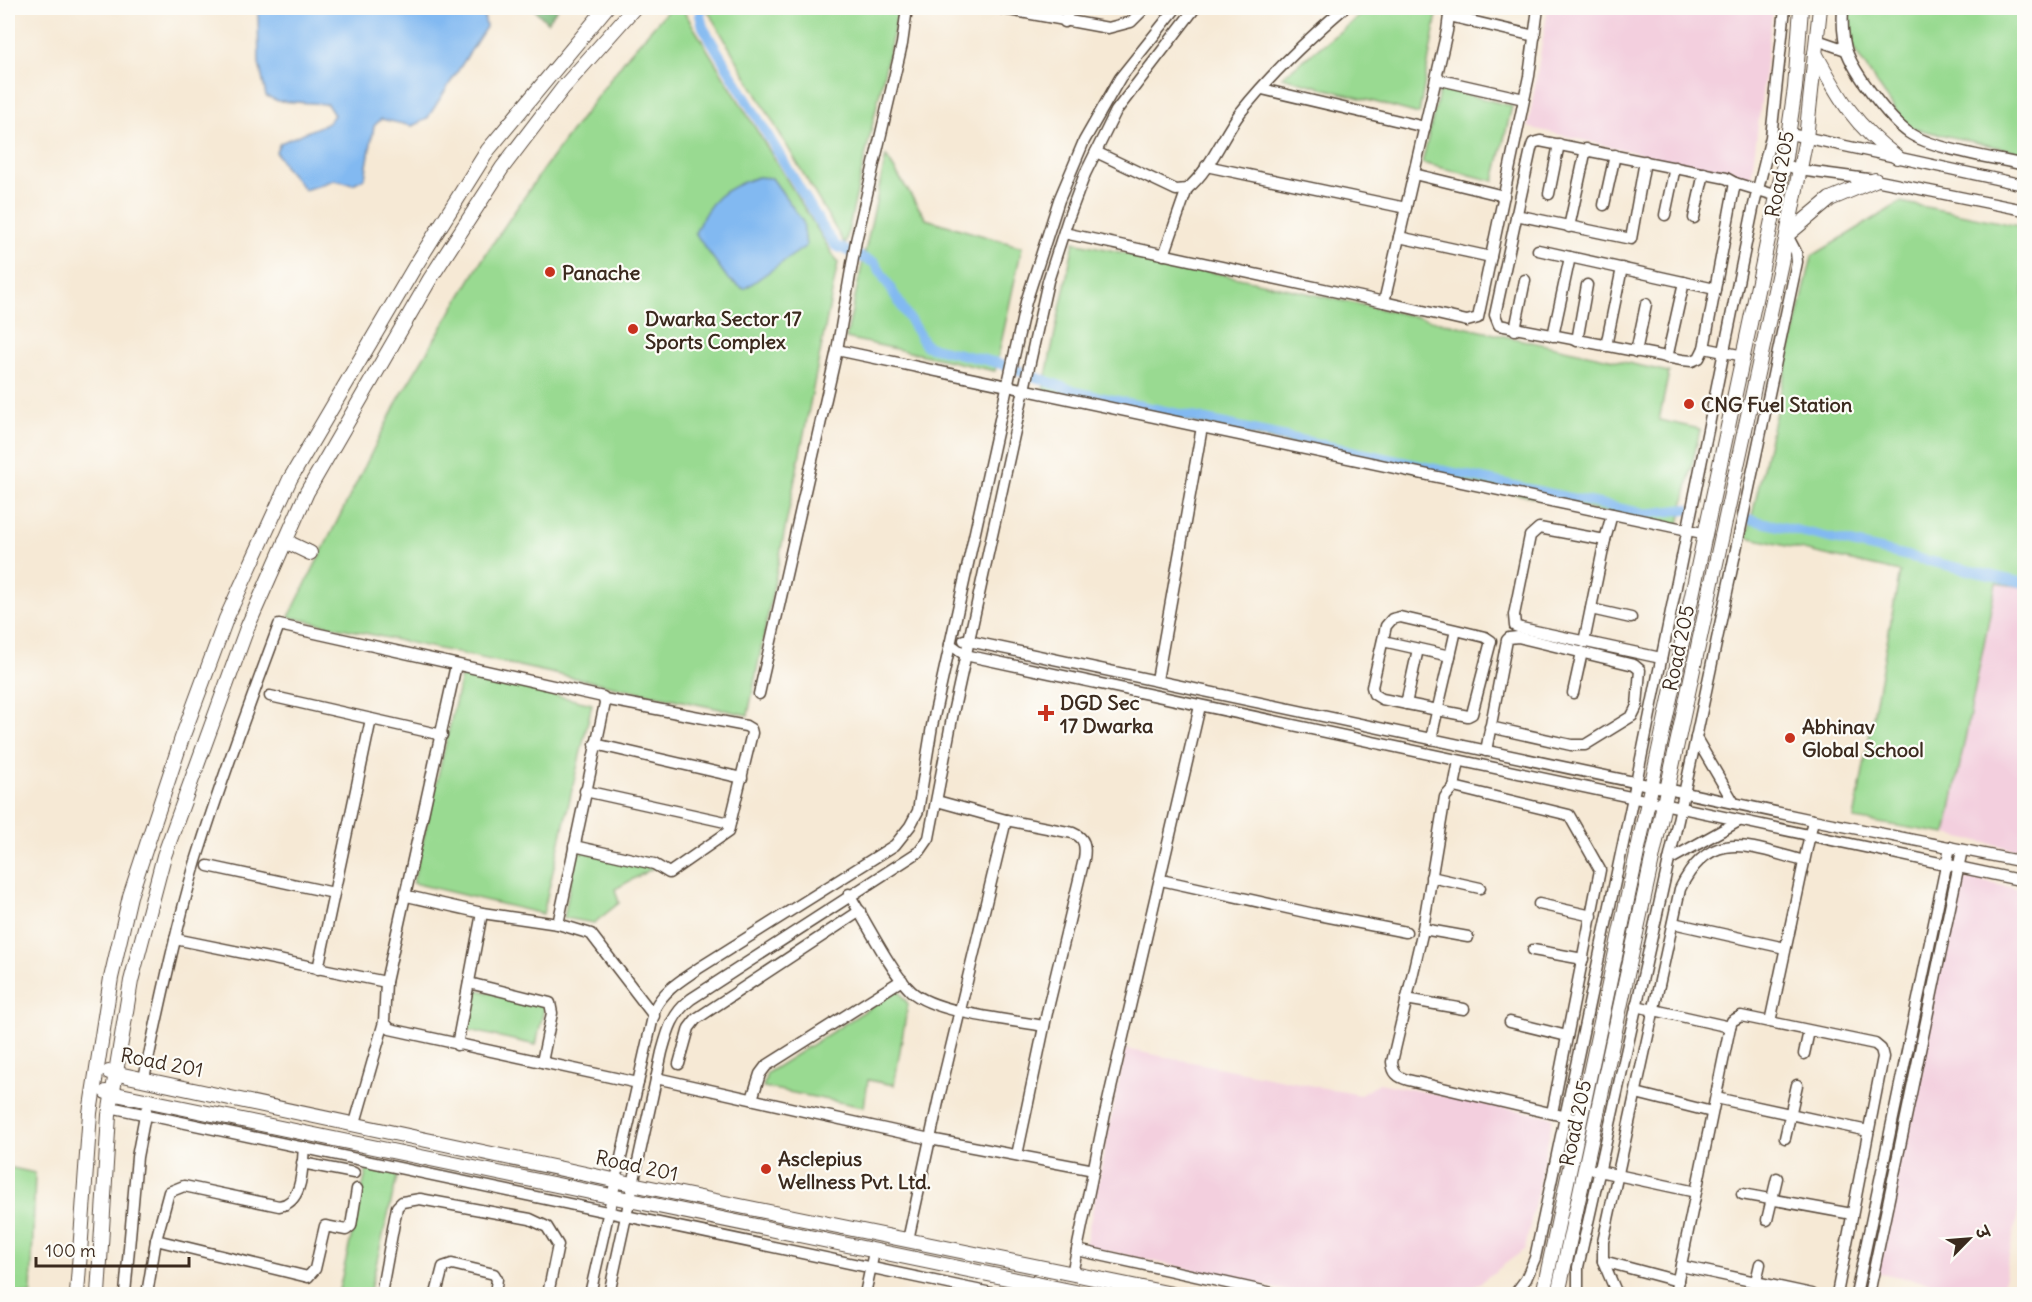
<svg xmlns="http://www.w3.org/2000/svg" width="2032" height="1302" font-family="Delius,'Playpen Sans Deva',sans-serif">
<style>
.built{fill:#f3cfde}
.green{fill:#99da91;stroke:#6a8258;stroke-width:1.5}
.forest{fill:#7aba7b;stroke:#5a724c;stroke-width:1.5}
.water{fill:#82b9f1;stroke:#5e7288;stroke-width:1.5}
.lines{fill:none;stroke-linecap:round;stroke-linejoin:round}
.canal{stroke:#82b9f1;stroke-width:10}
.minor-casing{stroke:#574739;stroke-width:13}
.major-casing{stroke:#574739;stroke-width:16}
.minor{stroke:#fff;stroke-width:10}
.major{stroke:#fff;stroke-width:14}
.poi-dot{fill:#c8321e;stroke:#fdfcf7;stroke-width:2}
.labels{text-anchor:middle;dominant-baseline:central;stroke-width:4.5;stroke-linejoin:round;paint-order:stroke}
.street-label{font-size:20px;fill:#3b2a1e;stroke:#fdfcf7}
.poi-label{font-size:20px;font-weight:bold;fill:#3b2a1e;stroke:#fdfcf7;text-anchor:start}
</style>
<rect width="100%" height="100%" fill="#fdfcf7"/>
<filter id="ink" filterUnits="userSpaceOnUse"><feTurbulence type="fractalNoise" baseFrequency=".0167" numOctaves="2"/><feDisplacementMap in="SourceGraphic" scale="12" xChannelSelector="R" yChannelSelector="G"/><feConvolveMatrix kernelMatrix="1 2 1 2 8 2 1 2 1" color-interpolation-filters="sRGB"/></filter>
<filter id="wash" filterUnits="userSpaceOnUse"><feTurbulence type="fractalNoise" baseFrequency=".008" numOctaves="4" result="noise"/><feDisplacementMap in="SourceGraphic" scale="24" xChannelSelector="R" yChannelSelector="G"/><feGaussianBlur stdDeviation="1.35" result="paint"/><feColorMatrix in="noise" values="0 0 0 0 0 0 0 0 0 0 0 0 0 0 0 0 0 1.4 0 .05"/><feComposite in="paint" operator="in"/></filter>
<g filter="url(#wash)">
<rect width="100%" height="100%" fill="#f6e9d5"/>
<g class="built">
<polygon points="1548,8 1773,8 1751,180 1528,127"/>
<polygon points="1996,582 2024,587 2024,851 1946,834"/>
<polygon points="1950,875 2024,890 2024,1053 2020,1077 2024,1092 2024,1185 2001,1294 1986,1294 1865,1270"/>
<polygon points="1125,1049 1360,1095 1379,1083 1553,1117 1525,1249 1465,1294 1300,1294 1085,1246"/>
</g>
<g class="green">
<polygon points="670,8 682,8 838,263 748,715 289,617 398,400 487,252 544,168 629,54"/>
<polygon points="712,8 899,8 845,245 708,11"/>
<polygon points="1370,8 1438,8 1419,114 1282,77"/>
<polygon points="1849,8 2001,8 2024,14 2024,153 1907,127 1848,41"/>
<polygon points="1440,88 1512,106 1494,181 1422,163"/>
<polygon points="886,156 926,219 1022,247 995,371 846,338"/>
<polygon points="1901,202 2024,227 2024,587 1996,583 1946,834 1854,819 1900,572 1747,537 1812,256"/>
<polygon points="1074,242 1669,372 1659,420 1700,429 1678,529 1043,390"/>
<polygon points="462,673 592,704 543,914 413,883"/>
<polygon points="576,850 655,867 615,889 619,903 594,923 564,918"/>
<polygon points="473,989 545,1004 536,1045 464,1029"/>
<polygon points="898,990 908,1004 894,1085 868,1080 864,1107 763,1087 767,1073"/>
<polygon points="368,1164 398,1173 369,1294 338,1294"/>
<polygon points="8,1167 35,1173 31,1294 8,1294"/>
</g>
<polygon class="forest" points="533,8 558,8 547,22"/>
<g class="water">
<polygon points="261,8 478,8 484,14 486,27 427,119 412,126 381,119 374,126 365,178 353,184 334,180 305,190 284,166 276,152 280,143 328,123 334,115 327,104 278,101 266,96 259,63 258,14"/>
<path d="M758 177 772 178 803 222 806 246 744 289 728 279 695 233C709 200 723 188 758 177Z"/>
</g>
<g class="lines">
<g class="canal">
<polyline points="702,8 700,15 703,27 827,234 836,246 875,263 926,346 998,363 1076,392 1646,514 1687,509"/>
<polyline points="1748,519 2024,583"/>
</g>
</g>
</g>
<g filter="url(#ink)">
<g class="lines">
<defs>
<g id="minor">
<polyline points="998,8 1108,28 1131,22 1145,8"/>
<path d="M1843 8C1842 21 1843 36 1846 49 1853 72 1890 120 1909 133 1932 149 1995 158 2024 165"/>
<polyline points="1449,16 1535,36"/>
<polyline points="1065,22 1069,8"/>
<polyline points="1817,40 1846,50"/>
<polyline points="1436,79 1524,99"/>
<polyline points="1262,89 1425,127"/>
<polyline points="1790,134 2024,185"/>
<path d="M1096 152 1176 190 1187 189C1211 169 1222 137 1240 113 1270 75 1308 39 1344 8"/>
<polyline points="1784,164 1799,170 1875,180 2024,210"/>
<polyline points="1206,166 1406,208"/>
<polyline points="1414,174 1504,196"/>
<polyline points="1549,194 1559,144"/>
<polyline points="1604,205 1615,155"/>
<polyline points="1516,215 1631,239 1645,161"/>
<polyline points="1665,215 1675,167"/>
<polyline points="1694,218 1704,173"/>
<polyline points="1569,227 1586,149"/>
<polyline points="1064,233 1384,302 1447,31 1450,8"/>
<polyline points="1399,237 1491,257"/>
<polyline points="1538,250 1715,289"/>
<polyline points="1164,255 1187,189"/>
<polyline points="1384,302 1467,321 1478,318 1529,76 1538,8"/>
<polyline points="1515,330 1525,280"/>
<polyline points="1553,336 1570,257"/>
<polyline points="1577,341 1587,285"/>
<polyline points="1606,346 1622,268"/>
<polyline points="1704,348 1735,183"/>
<polyline points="837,350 1707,534"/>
<polyline points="1636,352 1646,304"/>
<polyline points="1744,356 1704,348 1699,358 1692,361 1682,360 1499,325 1495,315 1531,149 1533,143 1540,141 1726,178 1735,183 1778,196"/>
<polyline points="1667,358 1684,282"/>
<polyline points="1605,540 1612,514"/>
<polyline points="1591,609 1631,618"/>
<polyline points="964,640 1813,820 2024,862"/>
<polyline points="1383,641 1450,656"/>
<polyline points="1584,642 1605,540 1539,528 1530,536 1514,615 1515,626 1521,628 1661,658"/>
<polyline points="950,644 965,655 2024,881"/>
<polyline points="456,665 386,982 384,1022 390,1029 638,1083"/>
<polyline points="1157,680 1202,427"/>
<polyline points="1573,693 1582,652"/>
<polyline points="759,694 837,350 856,241 902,44 907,8"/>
<polyline points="270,696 442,735"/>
<polyline points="1406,704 1418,649"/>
<polyline points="1696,738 1734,803"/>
<path d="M1431 739C1439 702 1448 666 1456 630L1400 617 1392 619 1386 626 1372 687 1374 694 1382 699 1468 716 1472 714 1491 641 1485 637 1456 630"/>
<polyline points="595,744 742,778"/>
<polyline points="1486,751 1507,640 1509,638 1518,637 1634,665 1640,670 1637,706 1632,716 1585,745 1571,745 1490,727"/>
<polyline points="1454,787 1459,761"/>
<polyline points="585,791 730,823"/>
<path d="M937 801 1006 820 1073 833C1085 838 1086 846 1084 859L1048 1008 1017 1155"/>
<polyline points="1813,820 1770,1022 1875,1044 1881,1049 1883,1057 1837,1294"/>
<polyline points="574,846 654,864 669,873 728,832 752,733 751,729 746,726 604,699"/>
<polyline points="1669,860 1739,821"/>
<polyline points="208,866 334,893"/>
<polyline points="1431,877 1480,888"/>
<polyline points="1161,880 1314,914 1406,932"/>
<path d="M849 894C865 920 891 972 911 991 934 1013 1012 1020 1044 1026"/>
<polyline points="407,896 482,913 457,1045"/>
<polyline points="1539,904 1592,916"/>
<polyline points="482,913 558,924 591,934 654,1016"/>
<polyline points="1673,923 1785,948"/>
<polyline points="1423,929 1468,937"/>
<polyline points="175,939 386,982"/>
<polyline points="1533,950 1583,959"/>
<polyline points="318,969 371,719"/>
<polyline points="469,983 550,1003 552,1013 542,1062"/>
<polyline points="1406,999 1464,1009"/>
<polyline points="1636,1006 1730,1027 1732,1021 1741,1016 1770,1022"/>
<polyline points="1510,1022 1567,1036"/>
<polyline points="1804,1054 1809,1031"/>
<polyline points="679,1064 689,1028 696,1019 860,911"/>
<path d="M144 1078C160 1005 175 932 196 861 221 781 250 703 279 625L603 697 605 703 558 924"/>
<polyline points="656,1078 930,1139 1094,1170"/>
<polyline points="1636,1093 1712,1112"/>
<polyline points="1716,1098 1868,1131"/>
<polyline points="752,1099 760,1074 766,1066 902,980"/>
<polyline points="110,1107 996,1294"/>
<path d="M1552 1113 1600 870 1569 815 1454 787 1445 797 1422 934 1392 1062C1393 1073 1397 1077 1408 1080L1580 1120"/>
<polyline points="355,1123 384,1022"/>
<polyline points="1785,1138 1797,1085"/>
<polyline points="302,1163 354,1173"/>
<polyline points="1594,1170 1696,1192"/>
<polyline points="1742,1194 1852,1214"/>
<polyline points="1767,1220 1777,1178"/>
<polyline points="156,1240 308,1277 315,1269 325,1226 346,1230 351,1226 357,1189"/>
<polyline points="908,1240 940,1093 1006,820"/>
<polyline points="1077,1250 1277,1294"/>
<polyline points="1603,1261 1678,1281"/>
<polyline points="1681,1266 1812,1294"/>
<polyline points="1072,1274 1105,1114 1200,706"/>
<polyline points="125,1294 137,1157 146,1110"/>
<path d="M147 1294 156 1240 169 1192 184 1186 279 1206C304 1203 302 1166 304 1147"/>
<polyline points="381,1294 397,1207 402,1202 420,1199 530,1219 547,1227 558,1245 548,1294"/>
<polyline points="436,1294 443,1267 452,1264 494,1274 497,1279 495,1294"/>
<path d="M590 1294 655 1008C665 989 682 980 699 968L895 845 910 826 918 811 932 726 1026 302 1059 200 1084 141 1120 78 1176 8"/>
<path d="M609 1294 662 1052C668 1030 672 1014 691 999L920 851 929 838 953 713 1034 344 1048 281 1068 219 1085 174 1116 111 1195 8"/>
<polyline points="865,1294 874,1252"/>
<polyline points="1515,1294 1526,1279 1535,1258 1636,783 1753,209 1771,137 1785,8"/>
<polyline points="1578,1294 1578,1267 1689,771 1797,262 1796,252 1787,235"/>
<path d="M1617 1294 1603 1261V1242L1680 889C1710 826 1750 847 1804 861"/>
<polyline points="1675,1294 1730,1027"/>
<polyline points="1753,1294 1760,1264"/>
<polyline points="1856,1294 1950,847"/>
<polyline points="1869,1294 1962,850"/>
</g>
<g id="major">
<path d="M1815 53C1840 99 1854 125 1897 157"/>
<polyline points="1787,235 1830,199 1875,180"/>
<polyline points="285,541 310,553"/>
<polyline points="109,1072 632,1184 1172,1294"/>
<polyline points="106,1092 1085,1294"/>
<polyline points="77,1294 90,1113 111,978 130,896 182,738 226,619 290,479 414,268 488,150 606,8"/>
<polyline points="98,1294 109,1115 131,981 164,856 247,628 307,492 430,279 502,168 563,88 634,8"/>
<polyline points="1543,1294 1784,164 1795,88 1801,8"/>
<polyline points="1558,1294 1787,235 1806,138 1820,8"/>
</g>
</defs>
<use href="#minor" class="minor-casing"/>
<use href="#major" class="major-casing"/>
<use href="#minor" class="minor"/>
<use href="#major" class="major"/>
</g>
</g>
<g class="poi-dot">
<circle cx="550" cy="272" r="6"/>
<circle cx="633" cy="329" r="6"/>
<circle cx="1689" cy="404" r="6"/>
<path d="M1043 704h6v6h6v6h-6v6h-6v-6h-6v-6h6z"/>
<circle cx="1790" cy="738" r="6"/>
<circle cx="766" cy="1169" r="6"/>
</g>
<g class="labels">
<g class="street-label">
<text transform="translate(1779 174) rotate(-80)">Road 205</text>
<text transform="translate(1678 648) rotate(-78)">Road 205</text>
<text transform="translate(162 1062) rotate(11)">Road 201</text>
<text transform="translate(1575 1123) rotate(-78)">Road 205</text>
<text transform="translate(637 1165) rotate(12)">Road 201</text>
</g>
<g class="poi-label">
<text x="562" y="272">Panache</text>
<text x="645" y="318">Dwarka Sector 17<tspan x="645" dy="23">Sports Complex</tspan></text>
<text x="1701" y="404">CNG Fuel Station</text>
<text x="1060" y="702">DGD Sec<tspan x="1060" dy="23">17 Dwarka</tspan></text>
<text x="1802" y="726">Abhinav<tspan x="1802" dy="23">Global School</tspan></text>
<text x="778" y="1158">Asclepius<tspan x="778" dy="23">Wellness Pvt. Ltd.</tspan></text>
</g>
</g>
<rect width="2032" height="1302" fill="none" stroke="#fdfcf7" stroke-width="30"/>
<g transform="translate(1969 1239) rotate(65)" stroke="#fdfcf7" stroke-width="4.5" paint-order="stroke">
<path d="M0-4.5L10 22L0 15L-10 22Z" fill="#3b2a1e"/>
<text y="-9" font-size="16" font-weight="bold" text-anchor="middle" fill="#3b2a1e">उ</text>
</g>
<path d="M36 1257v9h153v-9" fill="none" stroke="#3b2a1e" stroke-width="3"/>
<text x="45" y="1257" font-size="18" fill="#3b2a1e" stroke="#fdfcf7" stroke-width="4.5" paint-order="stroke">100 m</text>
</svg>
